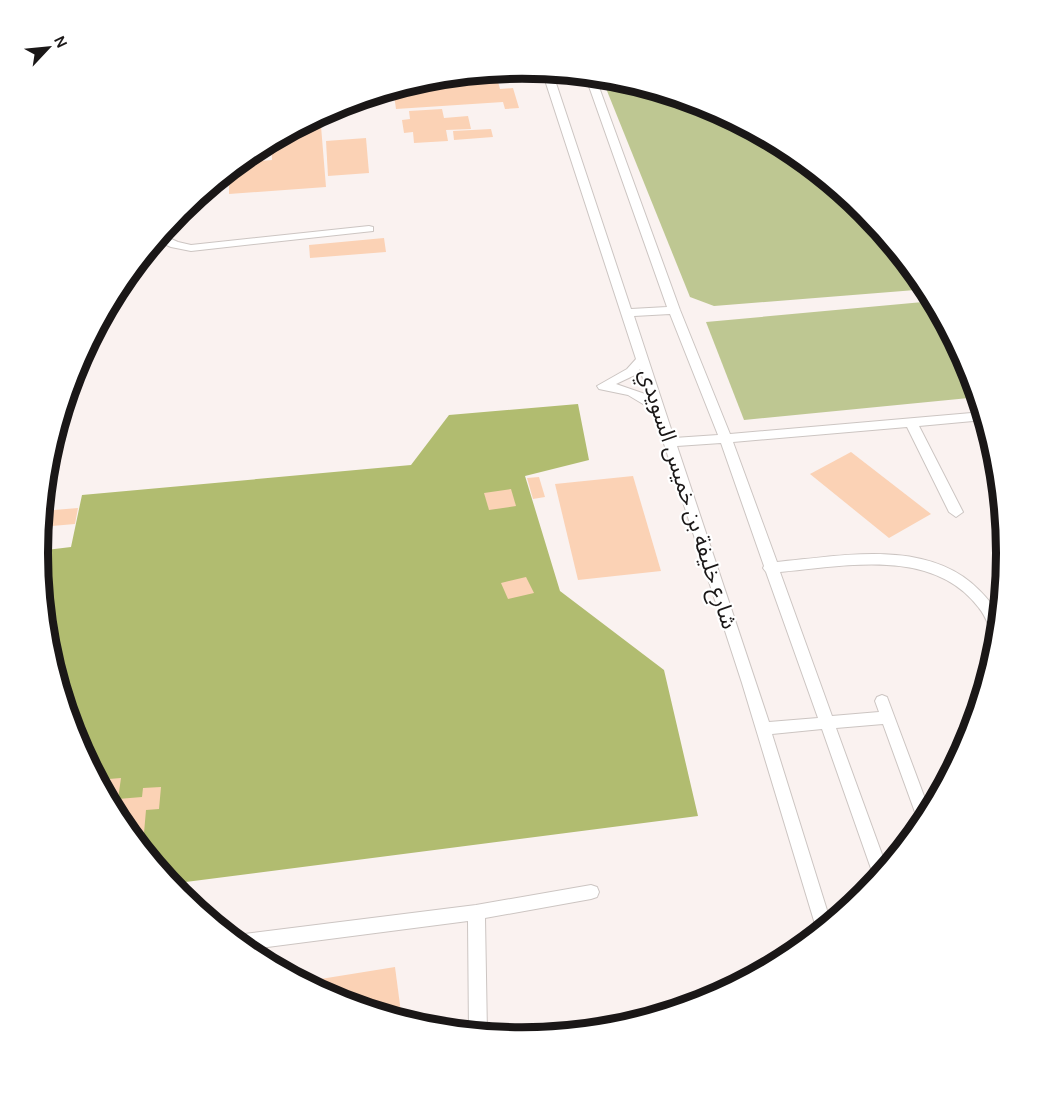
<svg xmlns="http://www.w3.org/2000/svg" width="1044" height="1106" font-family="Karla,'Noto Sans Arabic',sans-serif">
<style>
.green{fill:#bec792}
.forest{fill:#b1bc70}
.building{fill:#fbd2b5}
.lines{fill:none;stroke-linecap:round;stroke-linejoin:round}
.lane-casing{stroke:#ccc5c2;stroke-width:2}
.lane{fill:#fff;fill-rule:evenodd}
.labels{text-anchor:middle;dominant-baseline:central;stroke-width:4.5;stroke-linejoin:round;paint-order:stroke}
.street-label{font-size:22px;fill:#1a1717;stroke:#fff}
.rim{fill:none;stroke:#1a1717;stroke-width:8}
</style>
<rect width="100%" height="100%" fill="#faf2f0"/>
<g class="green">
<polygon points="601,76 617,78 708,106 791,150 865,211 928,289 714,306 690,297"/>
<polygon points="934,301 970,368 979,397 744,420 706,322"/>
</g>
<polygon class="forest" points="578,404 589,460 525,476 560,591 664,670 698,816 170,884 119,822 74,738 47,647 38,551 71,547 82,495 411,465 449,415"/>
<g class="building">
<polygon points="495,71 500,89 513,88 519,108 505,109 503,102 396,109 393,88 428,78"/>
<polygon points="442,109 444,118 468,116 471,129 446,130 448,141 414,143 413,132 404,133 402,120 410,119 409,111"/>
<polygon points="320,114 326,187 229,194 229,170 238,163 272,160 271,140"/>
<polygon points="491,129 493,137 454,140 453,131"/>
<polygon points="366,138 369,173 328,176 326,141"/>
<polygon points="384,238 386,252 310,258 309,245"/>
<polygon points="851,452 931,514 889,538 810,474"/>
<polygon points="633,476 661,571 578,580 555,484"/>
<polygon points="539,477 545,497 533,499 527,478"/>
<polygon points="511,489 516,506 489,510 484,493"/>
<polygon points="78,508 75,524 40,527 42,511"/>
<polygon points="526,577 534,593 508,599 501,583"/>
<polygon points="121,778 118,799 142,797 143,788 161,787 159,809 146,810 144,833 129,834 119,822 97,780"/>
<polygon points="395,967 402,1020 336,1000 302,982"/>
</g>
<g class="lines">
<defs>
<g id="lane">
<path d="M542 71H552L631 309 667 307 585 75 595 76 680 310 730 434 983 412 984 420 919 426 963 512 956 517 949 512 907 427 733 442 777 562C841 556 928 538 979 590 996 607 1000 614 998 638L994 637C989 628 986 616 979 608 933 547 846 566 780 572L832 716 879 712 875 701 877 697 882 695 887 697 930 812 920 826 883 724 836 728 887 868 875 880 822 729 772 734 831 923 818 934 742 683 653 410 628 395 599 389 597 386 627 369 636 359ZM670 314 718 435 674 438 634 316ZM640 369 648 395 616 384 635 375ZM721 443 764 566 763 568 766 572 818 718 769 722 677 446Z"/>
<polygon points="369,226 373,227 373,231 191,251 171,247 155,240 160,234 178,242 191,245"/>
<polygon points="591,885 597,887 599,892 597,897 591,899 485,918 487,1034 469,1032 468,921 245,950 231,938 237,935 476,905"/>
</g>
</defs>
<use href="#lane" class="lane-casing"/>
<use href="#lane" class="lane"/>
</g>
<g class="labels">
<g class="street-label">
<text transform="translate(688 499) rotate(72)">شارع خليفة بن خميس السويدي</text>
</g>
</g>
<path d="M0 0H1044V1106H0ZM48 553a474 474 0 1 1 948 0a474 474 0 1 1-948 0Z" fill="#fff" fill-rule="evenodd"/>
<path class="rim" d="M48 553a474 474 0 1 1 948 0a474 474 0 1 1-948 0Z"/>
<g transform="translate(48 48) rotate(64)" stroke="#ffffff" stroke-width="4.5" paint-order="stroke">
<path d="M0-4.5L10 22L0 15L-10 22Z" fill="#1a1717"/>
<text y="-9" font-size="16" font-weight="bold" text-anchor="middle" fill="#1a1717">N</text>
</g>
</svg>
